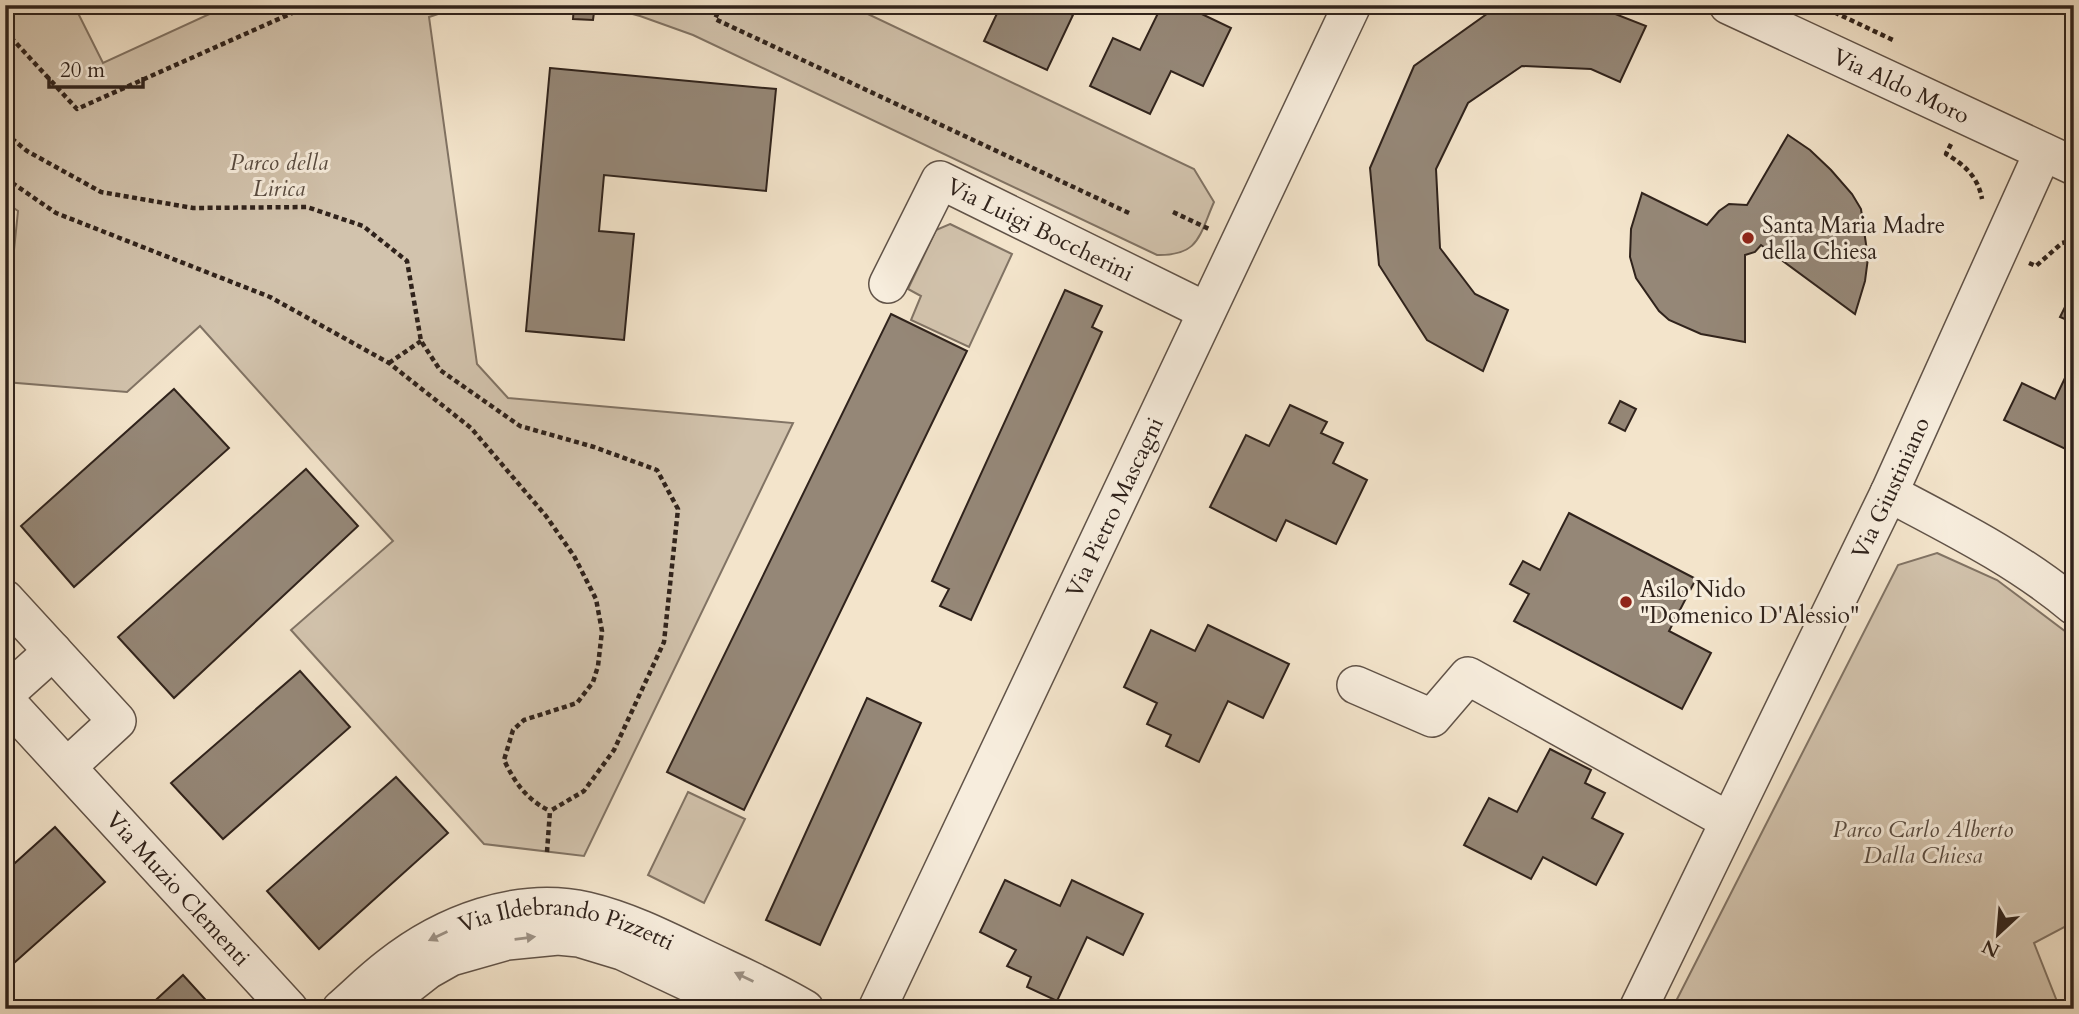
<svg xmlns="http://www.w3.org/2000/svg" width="2079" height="1014" font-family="Cardo,serif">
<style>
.green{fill:#d2c3ad;stroke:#817364;stroke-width:2}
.building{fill:#958777;stroke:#30231c;stroke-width:2}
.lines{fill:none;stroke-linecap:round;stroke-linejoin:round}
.minor-casing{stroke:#615348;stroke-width:40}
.path{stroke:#30231c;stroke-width:4.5;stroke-dasharray:5 3.5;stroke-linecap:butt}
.minor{stroke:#f7eddd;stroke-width:37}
.oneway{fill:#9d9286}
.poi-dot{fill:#8f2418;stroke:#f7eddd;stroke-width:2.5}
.labels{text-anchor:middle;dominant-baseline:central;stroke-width:6;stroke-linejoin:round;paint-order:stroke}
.street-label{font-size:23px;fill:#30231c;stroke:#f7eddd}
.park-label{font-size:23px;font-style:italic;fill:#584b40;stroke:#f7eddd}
.poi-label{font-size:23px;fill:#30231c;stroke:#f7eddd;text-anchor:start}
</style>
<rect width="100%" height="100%" fill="#f3e4cb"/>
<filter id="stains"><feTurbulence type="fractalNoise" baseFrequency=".00286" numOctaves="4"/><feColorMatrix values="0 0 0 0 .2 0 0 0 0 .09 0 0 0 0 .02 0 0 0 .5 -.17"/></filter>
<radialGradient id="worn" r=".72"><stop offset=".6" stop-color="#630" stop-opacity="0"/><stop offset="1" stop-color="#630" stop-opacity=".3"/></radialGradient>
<g class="green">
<polygon points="5,5 74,5 103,63 229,5 465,5 429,17 477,364 508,398 793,423 584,856 484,844 291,630 393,541 200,326 127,392 5,382 5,338 18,211 5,202"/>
<path d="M599 5H849L1194 169 1214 202C1199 236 1199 256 1157 255L693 35 640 16Z"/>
<polygon points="950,224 1012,254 969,347 911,320 921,296 908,289 936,230"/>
<polygon points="1937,553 1997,580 2074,638 2074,922 2034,943 2060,1009 1672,1009 1898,565"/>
<polygon points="688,792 745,819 704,903 648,875"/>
</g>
<g class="building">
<polygon points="574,5 595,5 593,20 573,19"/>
<polygon points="1001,5 1051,5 1073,15 1047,70 984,41"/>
<polygon points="1162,5 1183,5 1231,28 1203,86 1171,71 1150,114 1090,86 1113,38 1140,50"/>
<polygon points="1498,6 1595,6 1646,26 1620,82 1591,69 1522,66 1468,103 1436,169 1440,248 1475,294 1508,310 1483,371 1427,340 1379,265 1370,168 1414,66"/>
<polygon points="550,68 776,89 766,191 604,175 599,231 634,234 624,340 526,331"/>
<polygon points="1788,135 1810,150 1831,170 1852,194 1861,209 1868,258 1865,281 1855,314 1761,245 1755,252 1745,255 1745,342 1701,334 1669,320 1659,311 1636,278 1630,257 1631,229 1642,193 1707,225 1719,211 1729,204 1747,205"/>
<polygon points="5,217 12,218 5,278"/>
<polygon points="2074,289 2074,323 2060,317"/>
<polygon points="1065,290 1102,306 1092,327 1102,332 971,620 940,606 949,589 932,581"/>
<polygon points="891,314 967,351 744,810 667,772"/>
<polygon points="2074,359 2074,453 2004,420 2022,383 2055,399"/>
<polygon points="174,389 229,448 74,587 21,526"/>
<polygon points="1620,401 1636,409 1625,431 1609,423"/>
<polygon points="1290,405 1327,422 1321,433 1343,443 1333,463 1367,480 1336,544 1286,520 1276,541 1210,507 1246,435 1269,446"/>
<polygon points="306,469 358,526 174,698 118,637"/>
<polygon points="1569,513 1696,579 1669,631 1711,653 1682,709 1514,621 1529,594 1510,584 1523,561 1540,570"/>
<polygon points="1208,625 1289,664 1263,718 1228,701 1199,762 1166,746 1171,735 1147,724 1157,703 1124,687 1151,630 1195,651"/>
<polygon points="300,671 350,727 223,839 171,783"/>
<polygon points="867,698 921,723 820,945 766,920"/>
<polygon points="1550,749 1591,770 1585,783 1605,793 1592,818 1623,834 1596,885 1543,857 1531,879 1464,845 1489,798 1517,812"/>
<polygon points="396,777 448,833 319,949 267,891"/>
<polygon points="55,827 105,882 5,971 5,872"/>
<polygon points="1005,880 1060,906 1072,880 1143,914 1123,955 1087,937 1057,1001 1027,987 1031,977 1007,966 1016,950 980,932"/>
<polygon points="183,975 214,1009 146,1009"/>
</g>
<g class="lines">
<defs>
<g id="minor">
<path id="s1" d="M1728 5 2074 166"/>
<path id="s2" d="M888 284 940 180 1206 311"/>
<path d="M1889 493C1953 527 2018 559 2074 606"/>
<polyline points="5,599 117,721 67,767"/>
<polyline points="1356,685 1432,718 1468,676 1729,821"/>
<polyline points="5,694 53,651"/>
<path id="s3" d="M5 700 289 1009"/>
<path id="s4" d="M341 1009C357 995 372 980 389 967 443 924 518 895 587 911 625 920 660 937 695 954 732 972 770 988 805 1009"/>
<polyline points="378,1009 428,970 451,957 507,941 558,936 579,938 622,951 745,1009"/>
<path id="s5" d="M877 1009 1352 5"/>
<path id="s6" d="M1638 1009 1889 493 2043 152"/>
</g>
</defs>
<use href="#minor" class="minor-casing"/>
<g class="path">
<polyline points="721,5 715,19 1131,214"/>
<polyline points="1819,5 1895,41"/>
<polyline points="5,31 77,109 310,5"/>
<polyline points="5,133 27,151 101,192 193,208 307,207 363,226 407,261 421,341 440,370 520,426 594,447 657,470 678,509 664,642 614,750 584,791 550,811"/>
<path d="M1951 144 1946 154C1965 165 1978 177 1982 199"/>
<path d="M5 178 56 213 270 297 389 363 471 428 546 516 574 556 596 599 602 631 598 666 593 682 577 703 524 720 513 730 504 760C515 783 527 800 550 811"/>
<polyline points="1173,212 1209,229"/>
<polyline points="2029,263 2036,266 2062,243 2074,240"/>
<polyline points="389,363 421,341"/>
<polyline points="547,852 550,811"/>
</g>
<use href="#minor" class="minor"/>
</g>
<defs><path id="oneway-solid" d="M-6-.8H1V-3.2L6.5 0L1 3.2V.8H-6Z" transform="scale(1.75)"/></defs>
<g class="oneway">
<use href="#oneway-solid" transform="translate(438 936) rotate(154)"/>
<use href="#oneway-solid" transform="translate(525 938) rotate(-7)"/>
<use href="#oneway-solid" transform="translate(744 977) rotate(-154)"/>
</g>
<g class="poi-dot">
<circle cx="1748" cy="238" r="7"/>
<circle cx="1626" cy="602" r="7"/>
</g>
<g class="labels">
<g class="street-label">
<text stroke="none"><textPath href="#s1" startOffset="191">Via Aldo Moro</textPath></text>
<text stroke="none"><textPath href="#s2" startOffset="228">Via Luigi Boccherini</textPath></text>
<text stroke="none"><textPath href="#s6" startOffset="579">Via Giustiniano</textPath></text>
<text stroke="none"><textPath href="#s5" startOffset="555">Via Pietro Mascagni</textPath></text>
<text stroke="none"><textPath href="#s3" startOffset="256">Via Muzio Clementi</textPath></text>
<text stroke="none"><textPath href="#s4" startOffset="257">Via Ildebrando Pizzetti</textPath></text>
</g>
<g class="park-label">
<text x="279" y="162">Parco della<tspan x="279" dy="26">Lirica</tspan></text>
<text x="1923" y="829">Parco Carlo Alberto<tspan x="1923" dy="26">Dalla Chiesa</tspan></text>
</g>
<g class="poi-label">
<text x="1762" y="225">Santa Maria Madre<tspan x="1762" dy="26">della Chiesa</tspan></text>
<text x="1640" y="589">Asilo Nido<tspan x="1640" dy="26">"Domenico D'Alessio"</tspan></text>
</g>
</g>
<rect width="2079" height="1014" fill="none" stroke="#f3e4cb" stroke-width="28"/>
<rect x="7" y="7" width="2065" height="1000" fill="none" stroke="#30231c" stroke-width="3.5"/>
<rect x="14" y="14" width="2051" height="986" fill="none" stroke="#30231c" stroke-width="2"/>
<g transform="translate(1998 934) rotate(206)" stroke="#f7eddd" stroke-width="5" paint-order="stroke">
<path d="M0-5L12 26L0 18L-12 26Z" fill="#30231c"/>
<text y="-10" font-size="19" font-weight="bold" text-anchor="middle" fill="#30231c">N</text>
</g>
<path d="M49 77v10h94v-10" fill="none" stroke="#30231c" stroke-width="3.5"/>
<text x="60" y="77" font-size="21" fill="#30231c" stroke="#f7eddd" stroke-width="5" paint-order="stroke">20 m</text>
<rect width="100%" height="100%" filter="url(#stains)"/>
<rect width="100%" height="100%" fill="url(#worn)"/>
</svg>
